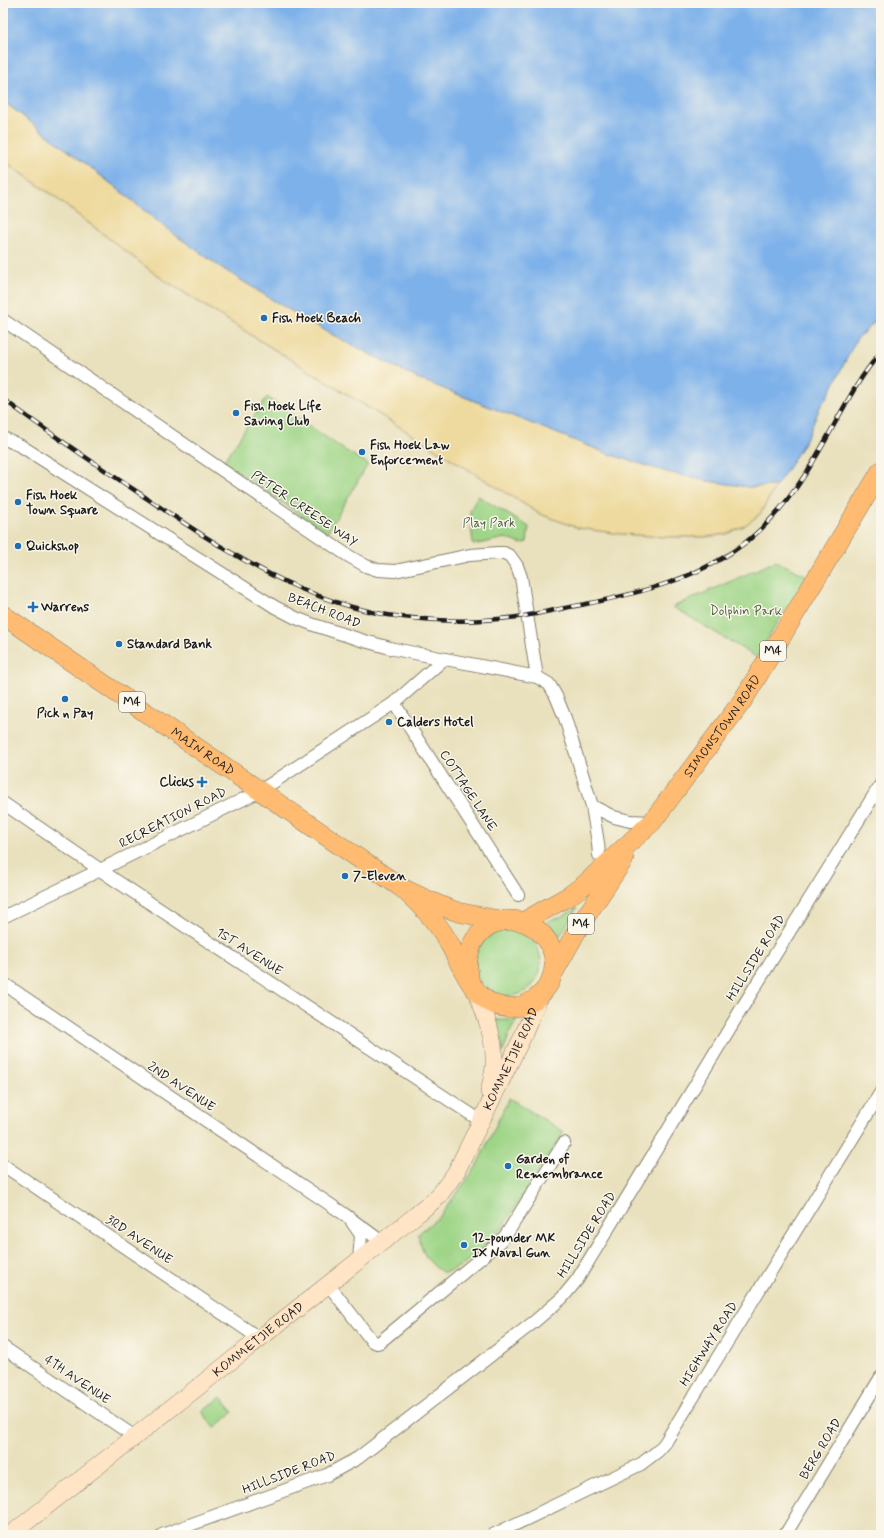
<svg xmlns="http://www.w3.org/2000/svg" width="884" height="1538" font-family="Mynerve,sans-serif">
<style>
.green{fill:#9fd587;stroke:#5e7852}
.sand{fill:#eeda9e;stroke:#857b5d}
.water{fill:#7db1ea;stroke:#4c6683}
.lines{fill:none;stroke-linecap:round;stroke-linejoin:round}
.street-casing{stroke:#827e6c;stroke-width:14}
.secondary-casing{stroke:#827e6c;stroke-width:18}
.primary-casing{stroke:#827e6c;stroke-width:20}
.street{stroke:#fff;stroke-width:12}
.secondary{stroke:#ffe4c6;stroke-width:17}
.primary{stroke:#ffbb71;stroke-width:19}
.rail-casing{stroke:#1c1c1c;stroke-width:4.5}
.rail{stroke:#fbf7ec;stroke-width:3;stroke-dasharray:9;stroke-linecap:butt}
.poi-dot{fill:#1f6fb2;stroke:#fbf7ec;stroke-width:1.5}
.labels{text-anchor:middle;dominant-baseline:central;stroke-width:3;stroke-linejoin:round;paint-order:stroke}
.shield{fill:#fbf7ec;stroke:#5f5e5a;stroke-width:1}
.shield-label{font-size:12px;font-weight:bold;fill:#1c1c1c}
.poi-label{font-size:13px;font-weight:bold;fill:#1c1c1c;stroke:#fbf7ec;text-anchor:start}
.street-label{font-size:13px;fill:#1c1c1c;stroke:#fbf7ec}
.park-label{font-size:13px;fill:#4a5d41;stroke:#fbf7ec}
</style>
<rect width="100%" height="100%" fill="#fbf7ec"/>
<filter id="ink" filterUnits="userSpaceOnUse"><feTurbulence type="fractalNoise" baseFrequency=".025" numOctaves="2"/><feDisplacementMap in="SourceGraphic" scale="8" xChannelSelector="R" yChannelSelector="G"/><feConvolveMatrix kernelMatrix="1 2 1 2 8 2 1 2 1" color-interpolation-filters="sRGB"/></filter>
<filter id="wash" filterUnits="userSpaceOnUse"><feTurbulence type="fractalNoise" baseFrequency=".012" numOctaves="4" result="noise"/><feDisplacementMap in="SourceGraphic" scale="16" xChannelSelector="R" yChannelSelector="G"/><feGaussianBlur stdDeviation="0.9" result="paint"/><feColorMatrix in="noise" values="0 0 0 0 0 0 0 0 0 0 0 0 0 0 0 0 0 1.4 0 .05"/><feComposite in="paint" operator="in"/></filter>
<g filter="url(#wash)">
<rect width="100%" height="100%" fill="#e9e1bd"/>
<g class="green">
<polygon points="267,397 343,449 368,464 327,533 223,462"/>
<polygon points="478,496 529,527 527,542 522,544 505,538 473,545 470,511"/>
<polygon points="776,561 807,576 756,657 673,607"/>
<polygon points="577,908 560,936 547,921 561,917"/>
<circle cx="508" cy="963" r="33"/>
<polygon points="495,1020 517,1020 511,1030 502,1054 502,1044"/>
<path d="M509 1098 564 1132 496 1237 461 1266 444 1273C428 1264 421 1252 418 1234L440 1216 476 1167Z"/>
<polygon points="221,1397 233,1412 215,1428 202,1412"/>
</g>
<polygon class="sand" points="3,101 113,185 167,229 222,268 276,302 333,335 419,379 609,454 667,472 708,481 749,487 776,486 760,514 744,526 727,534 706,537 663,537 620,534 578,528 540,514 251,335 158,276 48,192 3,160"/>
<polygon class="water" points="3,3 881,3 881,316 856,340 829,394 820,407 809,434 793,461 776,486 749,487 708,481 667,472 609,454 419,379 333,335 276,302 222,268 167,229 113,185 3,101"/>
</g>
<g filter="url(#ink)">
<g class="lines">
<defs>
<g id="street">
<polyline points="3,320 273,505 347,555 366,566 378,570 395,571 470,555 498,553 504,553 510,556 517,566 521,577 537,677"/>
<polyline points="3,438 21,446 275,607 296,618 314,625 361,640 394,649 537,677 549,684 556,696 565,718 592,806 598,843 599,855"/>
<polyline points="394,703 518,895"/>
<polyline points="3,803 115,880 481,1121"/>
<polyline points="592,806 614,817 630,821 652,822"/>
<polyline points="3,917 100,870 260,791 394,703 444,659"/>
<polyline points="3,983 344,1214 382,1242"/>
<polyline points="3,1165 259,1338"/>
<polyline points="352,1222 361,1235 359,1260"/>
<polyline points="328,1284 372,1341 377,1343 380,1342 500,1242 506,1235 564,1143"/>
<polyline points="3,1347 135,1437"/>
<polyline points="162,1535 327,1475 358,1458 534,1322 562,1298 577,1280 745,1003 881,784"/>
<polyline points="493,1535 641,1464 658,1451 665,1443 881,1092"/>
<polyline points="785,1535 881,1377"/>
</g>
<g id="secondary">
<path d="M477 993C486 1015 495 1040 494 1064 494 1073 491 1083 489 1092"/>
<path id="s1" d="M10 1535 410 1220 438 1197 456 1172 522 1038 540 996"/>
</g>
<g id="primary">
<path id="s2" d="M3 615 402 888C419 904 435 919 446 938 457 956 469 988 485 999 516 1023 562 992 553 954 549 936 533 923 515 920 510 920 505 921 500 920 486 918 472 915 458 912 439 906 421 897 402 888"/>
<path id="s3" d="M523 922 569 896 584 885 652 822 743 700 881 471"/>
<polyline points="554,972 580,925 624,859"/>
<path d="M469 975C465 957 471 938 487 927 491 924 497 923 502 921"/>
</g>
</defs>
<use href="#street" class="street-casing"/>
<use href="#secondary" class="secondary-casing"/>
<use href="#primary" class="primary-casing"/>
<use href="#street" class="street"/>
<use href="#secondary" class="secondary"/>
<use href="#primary" class="primary"/>
<defs>
<path id="rail" d="M3 399C48 432 95 464 142 495 221 548 305 606 403 617 443 622 484 622 524 616 543 613 562 608 581 605 641 593 703 578 751 538 778 515 800 485 817 455 838 420 854 383 881 352"/>
</defs>
<use href="#rail" class="rail-casing"/>
<use href="#rail" class="rail"/>
</g>
</g>
<g class="poi-dot">
<circle cx="264" cy="318" r="4"/>
<circle cx="236" cy="413" r="4"/>
<circle cx="362" cy="452" r="4"/>
<circle cx="18" cy="502" r="4"/>
<circle cx="18" cy="546" r="4"/>
<path d="M31 601h4v4h4v4h-4v4h-4v-4h-4v-4h4z"/>
<circle cx="119" cy="644" r="4"/>
<circle cx="65" cy="699" r="4"/>
<circle cx="389" cy="722" r="4"/>
<path d="M200 776h4v4h4v4h-4v4h-4v-4h-4v-4h4z"/>
<circle cx="345" cy="876" r="4"/>
<circle cx="508" cy="1166" r="4"/>
<circle cx="464" cy="1245" r="4"/>
</g>
<g class="labels">
<g class="shield">
<rect x="760" y="641" width="26" height="20" rx="3"/>
<rect x="119" y="692" width="26" height="20" rx="3"/>
<rect x="568" y="914" width="26" height="20" rx="3"/>
</g>
<g class="shield-label">
<text x="773" y="651">M4</text>
<text x="132" y="702">M4</text>
<text x="581" y="924">M4</text>
</g>
<g class="poi-label">
<text x="272" y="318">Fish Hoek Beach</text>
<text x="244" y="406">Fish Hoek Life<tspan x="244" dy="15">Saving Club</tspan></text>
<text x="370" y="445">Fish Hoek Law<tspan x="370" dy="15">Enforcement</tspan></text>
<text x="26" y="495">Fish Hoek<tspan x="26" dy="15">Town Square</tspan></text>
<text x="26" y="546">Quickshop</text>
<text x="41" y="607">Warrens</text>
<text x="127" y="644">Standard Bank</text>
<text x="65" y="713" text-anchor="middle">Pick n Pay</text>
<text x="397" y="722">Calders Hotel</text>
<text x="194" y="782" text-anchor="end">Clicks</text>
<text x="353" y="876">7-Eleven</text>
<text x="516" y="1159">Garden of<tspan x="516" dy="15">Remembrance</tspan></text>
<text x="472" y="1238">12-pounder MK<tspan x="472" dy="15">IX Naval Gun</tspan></text>
</g>
<g class="street-label">
<text transform="translate(304 509) rotate(34)">PETER CREESE WAY</text>
<text transform="translate(324 611) rotate(21)">BEACH ROAD</text>
<text stroke="none"><textPath href="#s3" startOffset="283">SIMONSTOWN ROAD</textPath></text>
<text stroke="none"><textPath href="#s2" startOffset="242">MAIN ROAD</textPath></text>
<text transform="translate(468 791) rotate(57)">COTTAGE LANE</text>
<text transform="translate(173 818) rotate(-27)">RECREATION ROAD</text>
<text transform="translate(249 952) rotate(33)">1ST AVENUE</text>
<text transform="translate(756 958) rotate(-58)">HILLSIDE ROAD</text>
<text stroke="none"><textPath href="#s1" startOffset="702">KOMMETJIE ROAD</textPath></text>
<text transform="translate(181 1087) rotate(34)">2ND AVENUE</text>
<text transform="translate(587 1235) rotate(-58)">HILLSIDE ROAD</text>
<text transform="translate(139 1240) rotate(34)">3RD AVENUE</text>
<text stroke="none"><textPath href="#s1" startOffset="316">KOMMETJIE ROAD</textPath></text>
<text transform="translate(709 1344) rotate(-58)">HIGHWAY ROAD</text>
<text transform="translate(77 1380) rotate(34)">4TH AVENUE</text>
<text transform="translate(821 1449) rotate(-59)">BERG ROAD</text>
<text transform="translate(289 1473) rotate(-21)">HILLSIDE ROAD</text>
</g>
<g class="park-label">
<text x="489" y="523">Play Park</text>
<text x="746" y="611">Dolphin Park</text>
</g>
</g>
<rect width="884" height="1538" fill="none" stroke="#fbf7ec" stroke-width="16"/>
</svg>
